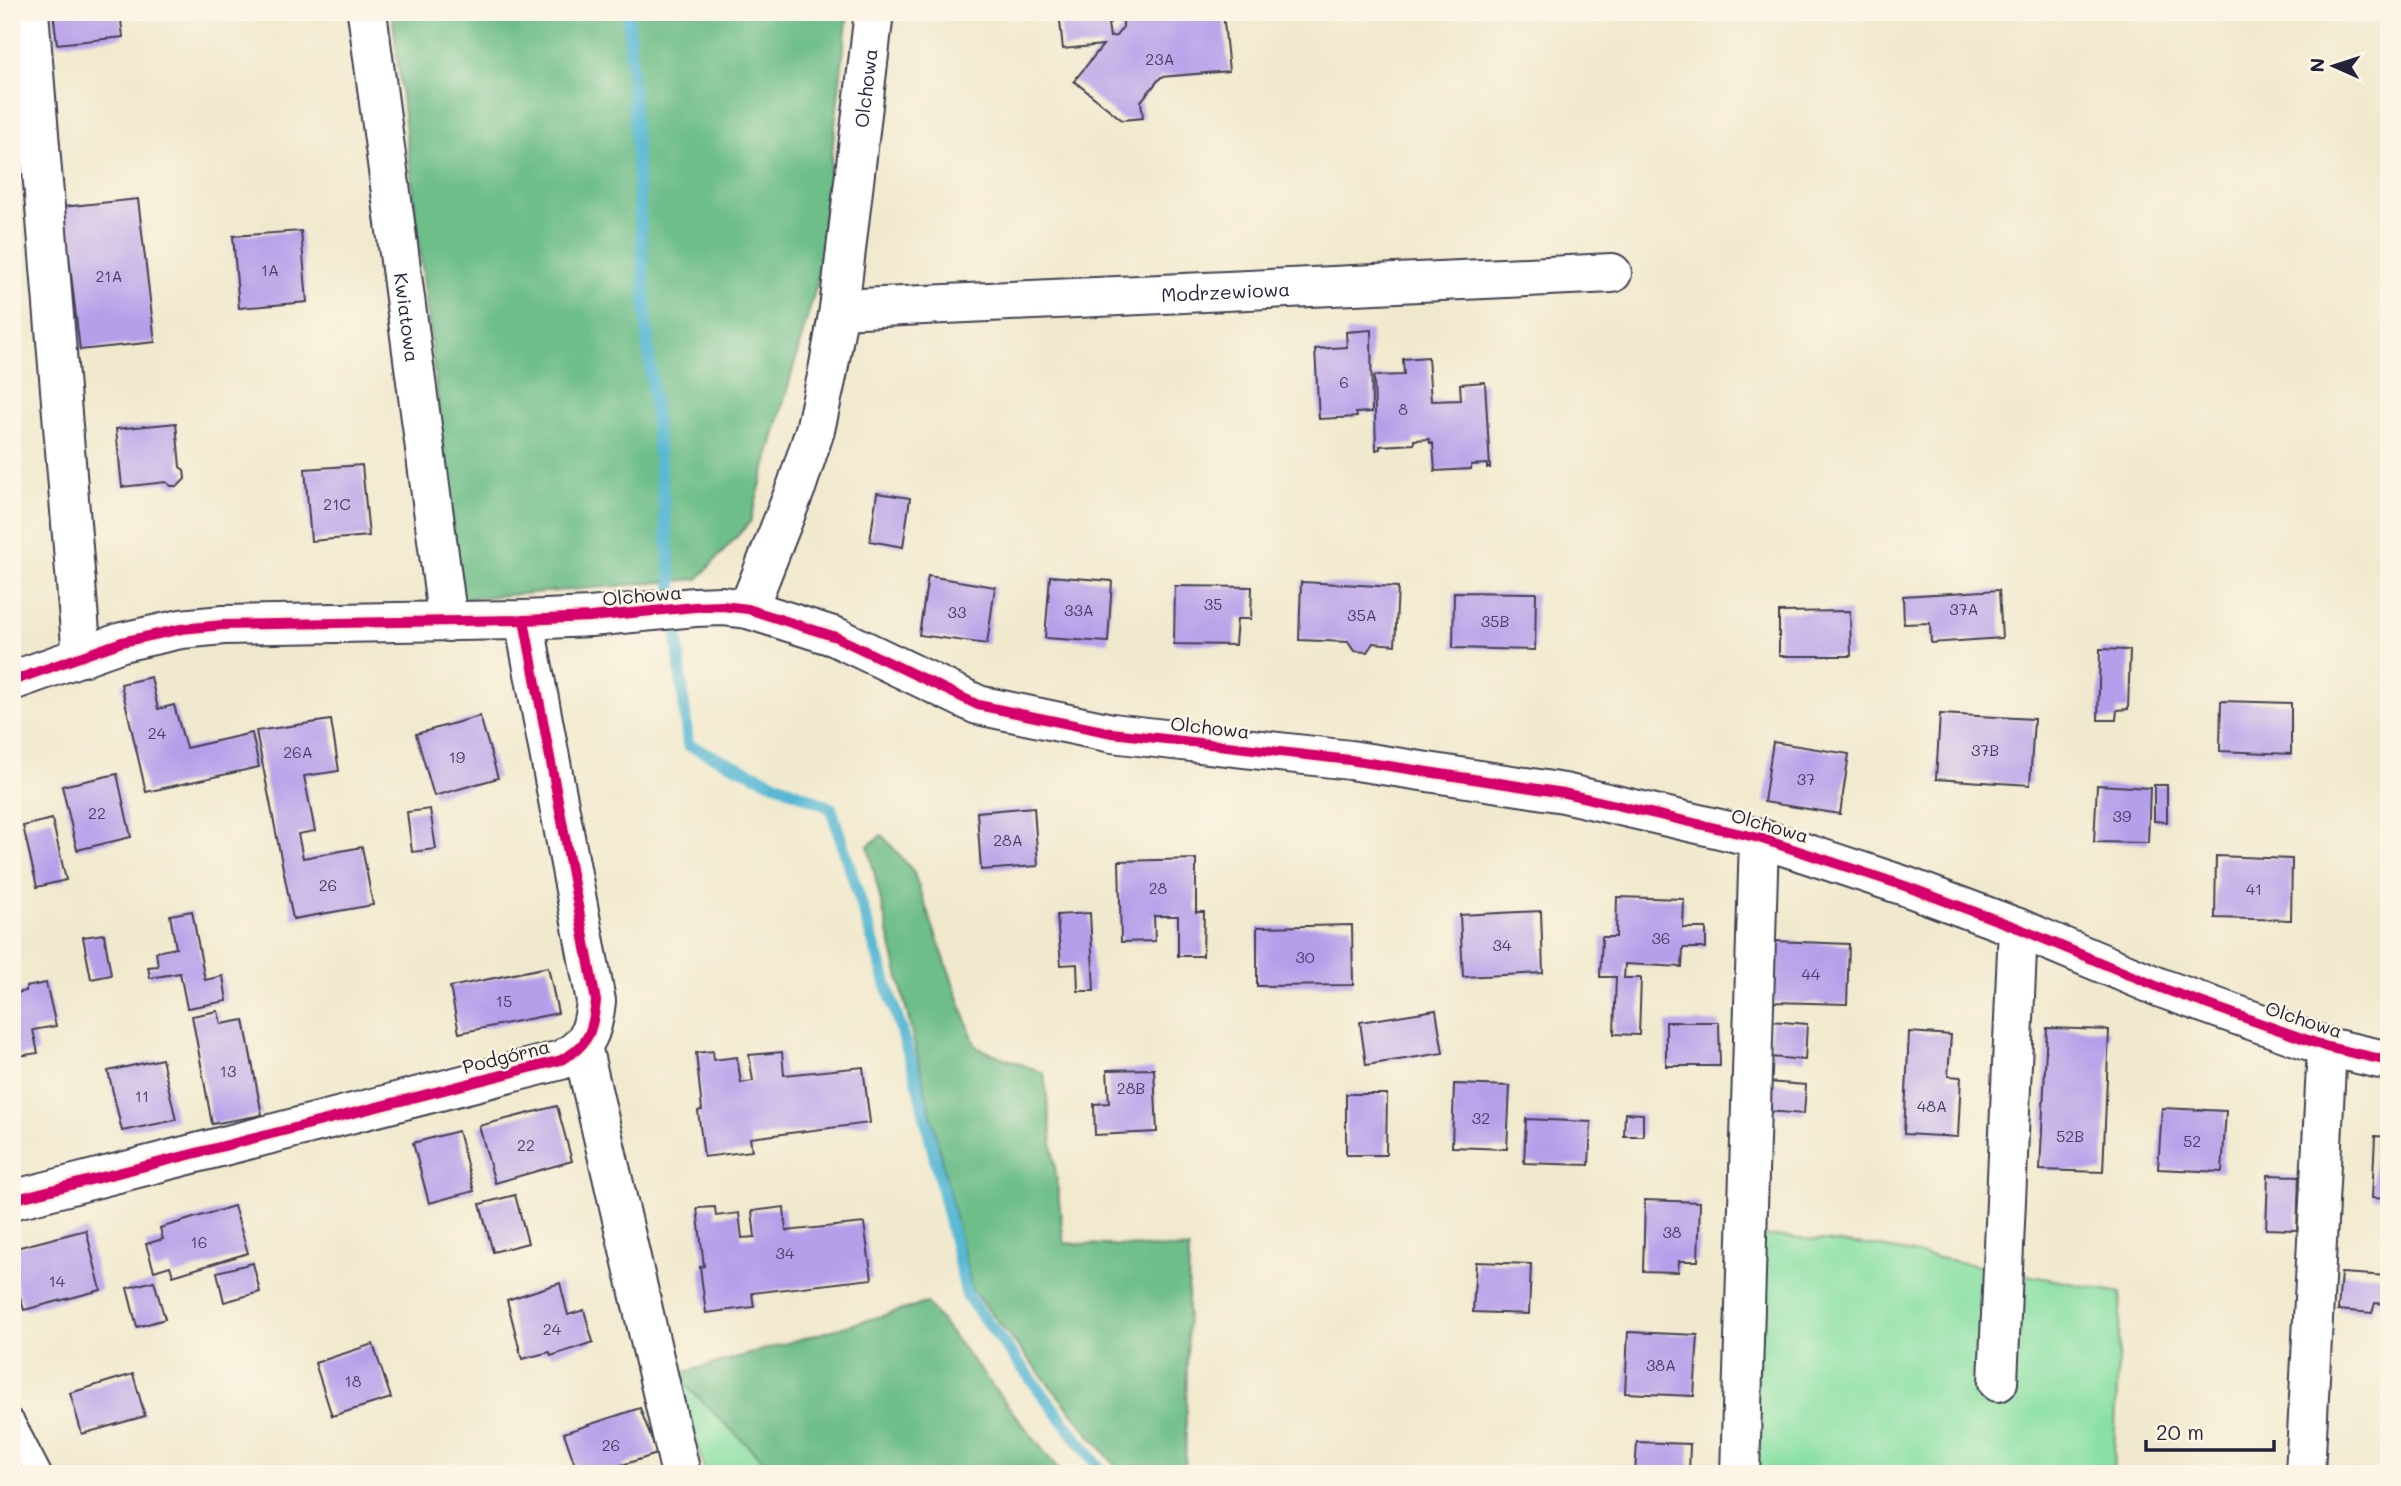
<svg xmlns="http://www.w3.org/2000/svg" width="2401" height="1486" font-family="Mali,sans-serif">
<style>
.green{fill:#89e0a4;stroke:#568170;stroke-width:2}
.forest{fill:#6ebe8a;stroke:#487062;stroke-width:2}
.lines{fill:none;stroke-linecap:round;stroke-linejoin:round}
.stream{stroke:#56b8d4;stroke-width:12}
.building{fill:#b69fea}
.lane-casing{stroke:#414051;stroke-width:28}
.street-casing{stroke:#414051;stroke-width:42}
.lane{stroke:#fff;stroke-width:24}
.street{stroke:#fff;stroke-width:38}
.cycleway-casing{stroke:#fcf5e5;stroke-width:15}
.cycleway{stroke:#d6006c;stroke-width:10}
.labels{text-anchor:middle;dominant-baseline:central;stroke-width:5;stroke-linejoin:round;paint-order:stroke}
.number-label{font-size:16px;fill:#474167}
.street-label{font-size:19px;fill:#22223b;stroke:#fcf5e5}
</style>
<rect width="100%" height="100%" fill="#fcf5e5"/>
<filter id="ink" filterUnits="userSpaceOnUse"><feTurbulence type="fractalNoise" baseFrequency=".0143" numOctaves="2"/><feDisplacementMap in="SourceGraphic" scale="14" xChannelSelector="R" yChannelSelector="G"/><feConvolveMatrix kernelMatrix="1 2 1 2 8 2 1 2 1" color-interpolation-filters="sRGB"/></filter>
<filter id="wash" filterUnits="userSpaceOnUse"><feTurbulence type="fractalNoise" baseFrequency=".00686" numOctaves="4" result="noise"/><feDisplacementMap in="SourceGraphic" scale="28" xChannelSelector="R" yChannelSelector="G"/><feGaussianBlur stdDeviation="1.57" result="paint"/><feColorMatrix in="noise" values="0 0 0 0 0 0 0 0 0 0 0 0 0 0 0 0 0 1.4 0 .05"/><feComposite in="paint" operator="in"/></filter>
<g filter="url(#wash)">
<rect width="100%" height="100%" fill="#f1e9cd"/>
<g class="green">
<polygon points="1761,1235 1876,1246 2121,1293 2113,1474 1752,1474"/>
<polygon points="675,1375 777,1474 706,1474"/>
</g>
<g class="forest">
<polygon points="400,12 848,12 817,283 750,522 698,579 461,599 392,13"/>
<polygon points="882,835 913,871 976,1047 1044,1073 1064,1243 1189,1249 1185,1474 1122,1474 972,1290 868,846"/>
<polygon points="927,1303 1062,1474 777,1474 675,1375"/>
</g>
<g class="lines">
<polyline class="stream" points="628,12 648,347 688,745 831,808 915,1074 967,1296 1104,1474"/>
</g>
<g id="blocks">
<g class="building">
<polygon points="53,12 120,12 123,37 57,44"/>
<polygon points="1059,12 1109,12 1110,23 1108,24 1110,37 1116,36 1123,27 1123,21 1127,16 1167,12 1223,12 1229,71 1161,77 1141,101 1143,118 1122,120 1074,81 1103,45 1063,49"/>
<polygon points="138,199 155,342 80,350 63,207"/>
<polygon points="301,231 307,302 239,308 233,236"/>
<polygon points="1371,330 1372,412 1356,413 1357,417 1319,419 1315,349 1347,347 1346,332"/>
<polygon points="1428,357 1431,401 1461,400 1460,384 1485,382 1490,468 1487,468 1487,464 1471,465 1471,469 1435,471 1433,443 1430,443 1429,439 1414,440 1414,444 1380,446 1380,449 1376,450 1374,376 1404,375 1403,359"/>
<polygon points="176,423 180,467 184,470 185,479 178,486 171,486 166,482 122,487 116,429"/>
<polygon points="362,465 369,536 311,541 305,469"/>
<polygon points="877,493 910,498 903,547 870,541"/>
<polygon points="928,576 995,587 987,644 919,635"/>
<polygon points="1050,576 1112,581 1108,642 1045,638"/>
<polygon points="1301,582 1398,587 1395,645 1373,643 1367,652 1354,651 1348,642 1299,640"/>
<polygon points="1175,586 1252,587 1251,619 1237,619 1235,645 1174,644"/>
<polygon points="1999,590 2002,638 1931,643 1930,623 1904,624 1903,596"/>
<polygon points="1454,592 1536,593 1535,650 1453,648"/>
<polygon points="1850,611 1851,656 1779,656 1779,612"/>
<polygon points="2100,649 2130,650 2128,709 2117,710 2116,720 2098,720"/>
<polygon points="151,677 158,709 174,705 186,748 252,733 259,767 146,792 121,684"/>
<polygon points="2221,701 2291,703 2291,754 2220,751"/>
<polygon points="1940,714 2034,719 2030,785 1936,779"/>
<polygon points="480,716 498,778 434,796 416,734"/>
<polygon points="331,720 339,771 304,776 315,831 298,834 303,858 362,847 373,905 293,919 256,731"/>
<polygon points="1773,742 1849,754 1840,814 1764,802"/>
<polygon points="117,774 131,837 77,850 62,786"/>
<polygon points="2097,785 2150,788 2148,843 2094,842"/>
<polygon points="2154,785 2167,785 2167,822 2154,821"/>
<polygon points="1034,807 1038,866 981,870 977,812"/>
<polygon points="430,809 436,849 412,852 407,812"/>
<polygon points="12,815 19,846 12,847"/>
<polygon points="52,819 66,880 37,887 23,826"/>
<polygon points="2216,856 2292,859 2291,920 2215,918"/>
<polygon points="1196,859 1196,912 1204,912 1203,956 1178,956 1178,916 1154,916 1155,941 1121,942 1119,861"/>
<polygon points="1617,897 1684,899 1683,928 1706,928 1706,948 1683,948 1682,967 1625,964 1624,978 1641,978 1639,1035 1614,1034 1616,977 1600,977 1602,937 1616,937"/>
<polygon points="192,911 205,980 223,976 227,1001 187,1008 180,973 150,978 148,967 158,966 156,952 176,948 170,915"/>
<polygon points="1541,911 1543,973 1463,977 1460,915"/>
<polygon points="1090,913 1094,991 1078,991 1077,964 1061,965 1057,915"/>
<polygon points="1352,925 1353,985 1257,986 1257,927"/>
<polygon points="104,934 111,975 91,979 83,937"/>
<polygon points="1775,941 1849,944 1847,1004 1773,1002"/>
<polygon points="548,967 558,1013 459,1033 450,987"/>
<polygon points="46,983 56,1026 33,1030 38,1053 12,1057 12,994 26,991 26,987"/>
<polygon points="1436,1010 1443,1053 1366,1065 1360,1022"/>
<polygon points="218,1011 221,1024 244,1020 262,1115 212,1124 192,1016"/>
<polygon points="1771,1021 1807,1024 1805,1060 1770,1057"/>
<polygon points="1666,1022 1719,1022 1720,1066 1666,1066"/>
<polygon points="2047,1028 2109,1030 2103,1172 2040,1170"/>
<polygon points="1909,1032 1951,1035 1948,1076 1961,1077 1958,1137 1904,1134"/>
<polygon points="713,1051 714,1060 737,1057 741,1083 753,1081 749,1055 782,1052 784,1075 863,1067 870,1123 750,1138 752,1151 704,1157 698,1111 702,1110 696,1053"/>
<polygon points="162,1059 176,1120 122,1131 108,1071"/>
<polygon points="1154,1069 1157,1132 1095,1135 1094,1104 1109,1103 1107,1070"/>
<polygon points="1768,1082 1806,1085 1804,1114 1766,1111"/>
<polygon points="1454,1084 1510,1086 1507,1149 1452,1147"/>
<polygon points="1346,1094 1387,1094 1386,1155 1346,1155"/>
<polygon points="557,1106 572,1161 495,1183 479,1126"/>
<polygon points="2162,1108 2226,1111 2222,1172 2158,1169"/>
<polygon points="1625,1113 1643,1114 1643,1136 1624,1136"/>
<polygon points="1526,1119 1591,1122 1589,1165 1524,1163"/>
<polygon points="458,1131 474,1191 429,1203 413,1143"/>
<polygon points="2375,1136 2389,1137 2389,1199 2372,1198"/>
<polygon points="2268,1175 2299,1176 2297,1230 2266,1229"/>
<polygon points="515,1195 528,1243 493,1252 480,1204"/>
<polygon points="1645,1200 1700,1202 1698,1261 1679,1261 1678,1272 1643,1271"/>
<polygon points="234,1206 248,1253 173,1276 170,1266 154,1271 146,1244 163,1239 160,1228"/>
<polygon points="715,1207 716,1216 739,1213 742,1238 755,1237 752,1211 784,1207 786,1231 864,1223 872,1279 752,1293 754,1307 706,1313 700,1267 704,1266 697,1208"/>
<polygon points="86,1230 101,1290 24,1310 12,1270 12,1249"/>
<polygon points="1476,1262 1531,1264 1529,1314 1473,1312"/>
<polygon points="253,1263 260,1292 224,1302 217,1272"/>
<polygon points="2341,1273 2389,1276 2389,1304 2375,1303 2372,1313 2338,1310"/>
<polygon points="154,1281 165,1319 137,1327 127,1288"/>
<polygon points="560,1283 568,1315 584,1310 593,1342 551,1356 550,1352 522,1359 507,1300"/>
<polygon points="1628,1332 1698,1335 1694,1396 1625,1393"/>
<polygon points="373,1344 391,1398 332,1416 315,1363"/>
<polygon points="133,1374 145,1416 82,1434 70,1393"/>
<polygon points="640,1408 657,1454 622,1465 625,1474 578,1474 564,1433"/>
<polygon points="1637,1442 1690,1444 1689,1474 1635,1474"/>
</g>
</g>
</g>
<g filter="url(#ink)">
<use href="#blocks" fill-opacity="0" stroke="#414051" stroke-width="2"/>
<g class="lines">
<defs>
<polyline id="lane" points="12,1422 39,1474"/>
<g id="street">
<polyline points="29,12 82,657"/>
<path id="s1" d="M367 12 448 622"/>
<path id="s2" d="M839 309 1612 273"/>
<path id="s3" d="M748 609 797 485 815 430 827 376 839 309 874 12"/>
<polyline points="12,681 122,642 181,629 223,625 524,620 590,617 695,607 722,606 748,609 836,637 978,705 1112,733 1350,760 1564,793 1759,838 1905,886 2018,928 2161,988 2327,1047 2389,1061"/>
<polyline points="582,1046 681,1474"/>
<path d="M12 1200 561 1060C589 1046 593 1030 596 1001L524 620"/>
<polyline points="1998,1382 2018,928"/>
<polyline points="1740,1474 1759,838"/>
<polyline points="2305,1474 2327,1047"/>
</g>
</defs>
<use href="#lane" class="lane-casing"/>
<use href="#street" class="street-casing"/>
<use href="#lane" class="lane"/>
<use href="#street" class="street"/>
<defs>
<g id="cycleway">
<polyline points="12,681 122,642 181,629 223,625 524,620 590,617 695,607 722,606 748,609 836,637 978,705 1112,733 1350,760 1564,793 1759,838 1905,886 2018,928 2161,988 2327,1047 2389,1061"/>
<path d="M12 1200 561 1060C589 1046 593 1030 596 1001L524 620"/>
</g>
</defs>
<use href="#cycleway" class="cycleway-casing"/>
<use href="#cycleway" class="cycleway"/>
</g>
</g>
<g class="labels">
<g class="number-label">
<text x="1160" y="58">23A</text>
<text x="270" y="269">1A</text>
<text x="109" y="275">21A</text>
<text x="1344" y="381">6</text>
<text x="1403" y="408">8</text>
<text x="337" y="503">21C</text>
<text x="1213" y="603">35</text>
<text x="1964" y="608">37A</text>
<text x="1079" y="609">33A</text>
<text x="957" y="611">33</text>
<text x="1362" y="614">35A</text>
<text x="1495" y="620">35B</text>
<text x="157" y="732">24</text>
<text x="1985" y="749">37B</text>
<text x="298" y="751">26A</text>
<text x="457" y="756">19</text>
<text x="1806" y="778">37</text>
<text x="97" y="812">22</text>
<text x="2122" y="815">39</text>
<text x="1008" y="839">28A</text>
<text x="328" y="884">26</text>
<text x="1158" y="887">28</text>
<text x="2254" y="888">41</text>
<text x="1661" y="937">36</text>
<text x="1502" y="944">34</text>
<text x="1305" y="956">30</text>
<text x="1811" y="973">44</text>
<text x="504" y="1000">15</text>
<text x="228" y="1070">13</text>
<text x="1131" y="1087">28B</text>
<text x="142" y="1095">11</text>
<text x="1932" y="1105">48A</text>
<text x="1481" y="1117">32</text>
<text x="2070" y="1135">52B</text>
<text x="2192" y="1140">52</text>
<text x="526" y="1144">22</text>
<text x="1672" y="1231">38</text>
<text x="199" y="1241">16</text>
<text x="785" y="1252">34</text>
<text x="57" y="1280">14</text>
<text x="552" y="1328">24</text>
<text x="1661" y="1364">38A</text>
<text x="353" y="1380">18</text>
<text x="611" y="1444">26</text>
</g>
<g class="street-label">
<text stroke="none"><textPath href="#s3" startOffset="537">Olchowa</textPath></text>
<text stroke="none"><textPath href="#s2" startOffset="387">Modrzewiowa</textPath></text>
<text stroke="none"><textPath href="#s1" startOffset="308">Kwiatowa</textPath></text>
<text transform="translate(642 595) rotate(-5)">Olchowa</text>
<text transform="translate(1210 727) rotate(6)">Olchowa</text>
<text transform="translate(1770 825) rotate(16)">Olchowa</text>
<text transform="translate(2304 1019) rotate(18)">Olchowa</text>
<text transform="translate(506 1056) rotate(-14)">Podgórna</text>
</g>
</g>
<rect width="2401" height="1486" fill="none" stroke="#fcf5e5" stroke-width="42"/>
<g transform="translate(2334 66) rotate(273)" stroke="#fcf5e5" stroke-width="5" paint-order="stroke">
<path d="M0-5L12 26L0 18L-12 26Z" fill="#22223b"/>
<text y="-10" font-size="19" font-weight="bold" text-anchor="middle" fill="#22223b">N</text>
</g>
<path d="M2146 1440v10h128v-10" fill="none" stroke="#22223b" stroke-width="3.5"/>
<text x="2156" y="1440" font-size="21" fill="#22223b" stroke="#fcf5e5" stroke-width="5" paint-order="stroke">20 m</text>
</svg>
